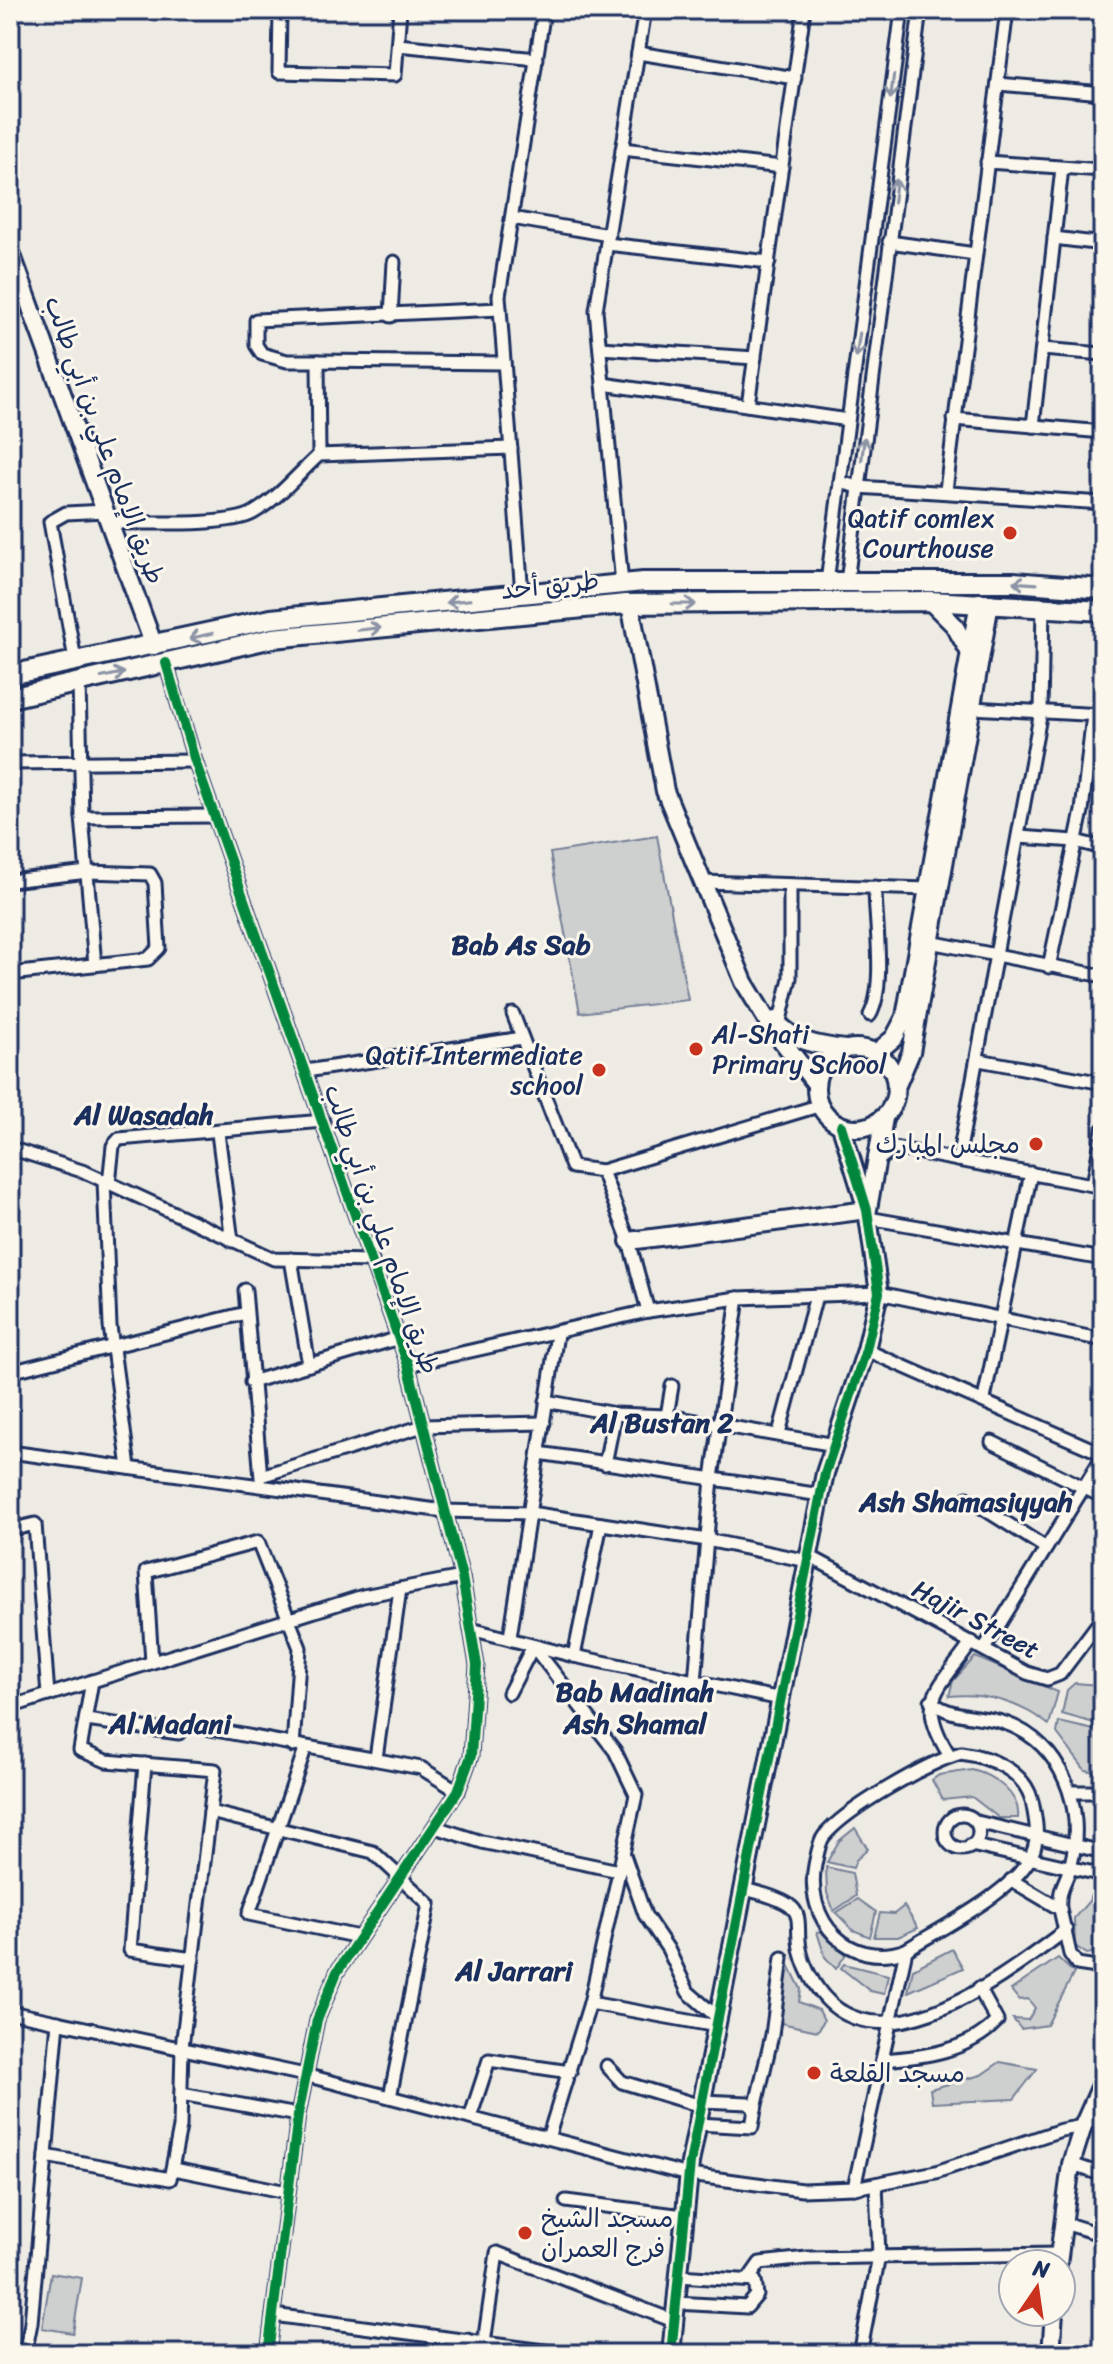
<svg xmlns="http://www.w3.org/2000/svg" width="1113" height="2364" font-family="Sriracha,'Playpen Sans Arabic',sans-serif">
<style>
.green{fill:#cecfcf;stroke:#747f96;stroke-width:2}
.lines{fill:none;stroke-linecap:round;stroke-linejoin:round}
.street-casing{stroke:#1b2f5e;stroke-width:17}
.secondary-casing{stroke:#1b2f5e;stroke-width:22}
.primary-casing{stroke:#1b2f5e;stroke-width:24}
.street{stroke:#fbf7ec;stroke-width:11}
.secondary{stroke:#fbf7ec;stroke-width:16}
.primary{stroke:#fbf7ec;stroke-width:18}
.cycleway-casing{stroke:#fbf7ec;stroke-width:15}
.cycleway{stroke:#00873e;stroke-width:10}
.oneway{stroke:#8b93a5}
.poi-dot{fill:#c8321e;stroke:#fbf7ec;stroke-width:3}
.labels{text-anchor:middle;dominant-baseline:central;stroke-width:6;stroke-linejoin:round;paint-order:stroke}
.street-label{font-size:26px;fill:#1b2f5e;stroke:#fbf7ec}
.poi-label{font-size:26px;fill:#1b2f5e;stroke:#fbf7ec;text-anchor:end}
.neighbourhood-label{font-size:28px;font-weight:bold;fill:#1b2f5e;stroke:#fbf7ec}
</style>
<rect width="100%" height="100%" fill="#eeebe4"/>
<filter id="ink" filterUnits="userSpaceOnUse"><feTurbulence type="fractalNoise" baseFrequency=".0125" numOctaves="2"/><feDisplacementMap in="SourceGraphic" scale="16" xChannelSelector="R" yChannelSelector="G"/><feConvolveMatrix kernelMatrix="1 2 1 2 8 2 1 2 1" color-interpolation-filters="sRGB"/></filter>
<g filter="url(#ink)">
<g class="green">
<polygon points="657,836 688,1000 580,1013 550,853"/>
<path d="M975 1657 1058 1692 1049 1725C1021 1703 986 1692 949 1696L953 1681Z"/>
<polygon points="1075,1683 1099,1685 1094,1723 1062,1714 1067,1690"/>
<polygon points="1059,1722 1103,1732 1100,1773 1085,1770 1057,1733"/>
<path d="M972 1770C993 1775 1021 1794 1018 1818H999L972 1797 943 1800 932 1780 939 1775Z"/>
<polygon points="855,1828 868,1849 856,1860 853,1868 827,1862 839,1841"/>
<polygon points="826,1867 852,1873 856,1896 834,1911 827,1893"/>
<polygon points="1097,1877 1103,1878 1103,1917 1092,1953 1087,1954 1075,1946 1074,1918 1089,1901"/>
<polygon points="858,1899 876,1912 870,1937 853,1930 836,1913"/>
<polygon points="904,1906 918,1928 898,1937 874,1937 880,1913 894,1914"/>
<polygon points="822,1931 846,1954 836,1969 825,1957 817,1932"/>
<polygon points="952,1949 963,1968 908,1992 913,1969"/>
<polygon points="1058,1958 1074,1973 1047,2025 1021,2029 1013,2019 1028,2020 1035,2008 1028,1999 1019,2000 1011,1990"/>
<polygon points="844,1964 888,1975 884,1994 870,1991 841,1968"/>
<polygon points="789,1965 801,1989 799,2002 819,2010 824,2020 818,2031 776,2022 782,1968"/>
<polygon points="1000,2062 1037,2069 1014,2099 932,2103 930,2089 981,2075"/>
<polygon points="51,2273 82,2278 73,2333 42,2328"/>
</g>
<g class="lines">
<defs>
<g id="street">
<polyline points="280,10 279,72 395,75 400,10"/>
<polyline points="398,45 537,59"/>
<polyline points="638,53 795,78"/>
<polyline points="998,84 1103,93"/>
<polyline points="622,149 782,167"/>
<polyline points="987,162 1103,170"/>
<polyline points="512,218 609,235"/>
<polyline points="1054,238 1103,244"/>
<polyline points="889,242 975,254"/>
<polyline points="607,244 769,262"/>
<polyline points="391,316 394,262"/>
<polyline points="600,348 755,358"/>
<polyline points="1042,349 1103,354"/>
<polyline points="318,361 287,361 262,354 256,345 256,320 500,309"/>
<polyline points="603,384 848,420"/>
<polyline points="748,405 804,10"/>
<polyline points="954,419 1103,432"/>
<polyline points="1033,426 1062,168"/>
<polyline points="319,455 318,361 504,363"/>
<polyline points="840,482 858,487 1103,503"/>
<polyline points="946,490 1007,10"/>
<path d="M110 523C142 522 229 527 253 513 279 498 298 474 319 455L511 448"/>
<polyline points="827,582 902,10"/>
<polyline points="847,582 920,10"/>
<polyline points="622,584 596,310 645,10"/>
<polyline points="522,594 499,296 544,10"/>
<polyline points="79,660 74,654 50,522 66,513 105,511"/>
<polyline points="166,663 195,761 408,1365 462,1577 477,1665 471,1756 458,1791 337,1972 317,2020 298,2115 268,2354"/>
<polyline points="79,682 82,817 95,965"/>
<polyline points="972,708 1103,715"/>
<polyline points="10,763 195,761"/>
<polyline points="82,817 214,816"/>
<polyline points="1019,837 1075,841 1103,848"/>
<polyline points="10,881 88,872 150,874 155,883 159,948 148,959 10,974"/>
<polyline points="703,882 928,889"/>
<polyline points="930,942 1103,976"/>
<polyline points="1049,967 1082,811 1093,715"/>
<polyline points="513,1014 572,1167 602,1171 818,1106"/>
<path d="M870 1015C886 986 875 922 875 887"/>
<polyline points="779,1025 790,978 790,885"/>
<polyline points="979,1060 1103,1083"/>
<polyline points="306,1071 522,1038"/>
<polyline points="218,1133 232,1241"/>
<polyline points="10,1148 85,1172 274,1259 372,1261"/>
<polyline points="958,1160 1041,711 1043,606"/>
<polyline points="876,1162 894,1148 1103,1187"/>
<polyline points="602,1171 629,1241 648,1311"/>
<polyline points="104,1181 110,1326 129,1468"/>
<polyline points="109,1183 113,1146 119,1139 323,1121"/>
<polyline points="1093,1185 1103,1129"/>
<polyline points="868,1218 1103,1259"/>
<polyline points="291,1259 309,1365"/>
<polyline points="245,1290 261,1478"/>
<polyline points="866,1350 1103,1454"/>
<polyline points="408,1365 648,1311 738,1298 879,1293 1103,1340"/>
<polyline points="10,1372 246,1313"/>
<polyline points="251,1382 399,1338"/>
<polyline points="984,1399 1031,1173"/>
<polyline points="546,1401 615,1414 667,1416 835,1445"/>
<polyline points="667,1416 672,1386"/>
<polyline points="779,1433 816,1296"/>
<polyline points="992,1442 1103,1497"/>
<polyline points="10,1452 444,1511 530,1513 707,1540 808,1561"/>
<polyline points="539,1453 821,1495"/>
<polyline points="605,1464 615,1414"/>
<polyline points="264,1475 423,1426 544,1423"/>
<polyline points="967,1498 1046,1548"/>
<polyline points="10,1530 35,1524 48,1695"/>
<polyline points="809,1556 1027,1673 1047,1679 1060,1674 1103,1617"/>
<polyline points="471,1629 574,1656 781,1699"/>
<polyline points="510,1637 557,1334"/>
<polyline points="984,1649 1103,1456"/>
<polyline points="574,1656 601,1524"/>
<polyline points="152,1662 146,1572 258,1542 300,1648 293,1746"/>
<polyline points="695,1682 712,1478 738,1298"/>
<polyline points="509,1693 533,1646 615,1751 636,1795 590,2003 548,2138"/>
<path d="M931 1701C951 1719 980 1714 1005 1723 1062 1743 1086 1808 1071 1864 1067 1882 1058 1887 1060 1909"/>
<polyline points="10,1707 363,1596 462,1577"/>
<polyline points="86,1720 179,1733"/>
<polyline points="210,1729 421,1768 458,1791"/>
<polyline points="305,1749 249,1914 359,1937"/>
<path d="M961 1753C990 1757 1024 1770 1032 1801 1035 1816 1039 1834 1034 1849 1023 1888 939 1929 906 1950 849 1970 804 1920 815 1865 817 1856 819 1842 824 1836 847 1808 927 1763 961 1753Z"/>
<path d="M950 1756C914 1699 938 1691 972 1642"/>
<polyline points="376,1758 400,1589"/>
<polyline points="145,1764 130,1950 193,1959"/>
<polyline points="1071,1792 1103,1792"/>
<polyline points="210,1812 373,1852 429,1904 390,2097"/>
<circle cx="962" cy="1832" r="17"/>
<polyline points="977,1822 1103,1852"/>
<polyline points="435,1827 482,1842 619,1871"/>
<polyline points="971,1845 1103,1875"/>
<polyline points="624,1855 645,1915 668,1949 688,1992 718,2018"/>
<polyline points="1011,1880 1060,1909 1070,1954 1077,1964 1103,1968"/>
<path d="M744 1889C829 1909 781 1920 809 1974 865 2085 1003 1977 1066 1930"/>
<polyline points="590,2003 717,2026"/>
<polyline points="10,2012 305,2075 689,2175 802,2190 854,2188 936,2172 1061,2130 1083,2126 1103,2114"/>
<path d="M882 2060C922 2057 968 2052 997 2021L979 1988"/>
<polyline points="607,2066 622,2082 701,2106"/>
<polyline points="181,2094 298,2115"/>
<polyline points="755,2109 772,2035 782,1958"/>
<polyline points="470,2118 489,2060 570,2072"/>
<polyline points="697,2124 752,2127 755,2109 748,2103 702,2101"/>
<polyline points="46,2156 170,2179 180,2127 182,2047 215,1770 106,1761 80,1750 92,1681"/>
<polyline points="1071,2164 1103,2175"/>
<polyline points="174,2169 287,2192"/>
<polyline points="854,2188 906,1950"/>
<polyline points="566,2201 684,2216"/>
<polyline points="1064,2223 1103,2235"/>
<polyline points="748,2280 760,2263 807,2258 1060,2254"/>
<polyline points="676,2303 747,2307 757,2295 755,2281 679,2276"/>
<polyline points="273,2315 567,2354"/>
<polyline points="484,2343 497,2253 674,2321"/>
<polyline points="25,2354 31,2323 58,2022"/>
<polyline points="465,2354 467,2340"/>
<polyline points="860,2354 879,2256 876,2184"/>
</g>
<g id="secondary">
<polyline points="10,250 154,646"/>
<polyline points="930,601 954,625 970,653"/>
<polyline points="630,604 665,791 744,982 771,1027 816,1084"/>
<path d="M775 1020C793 1042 819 1046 845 1049"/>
<circle cx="856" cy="1088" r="40"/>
<polyline points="876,1053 894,1038 905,1017 979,602"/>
<polyline points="897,1085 911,1052 990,603"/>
<polyline points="868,1209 884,1118"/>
<polyline points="629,1241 867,1210"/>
<polyline points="1058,2264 1071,2164 1083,2126 1103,2081"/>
<polyline points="671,2354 690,2163 718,2018 825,1473 866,1350 879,1293 867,1210 841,1126"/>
<polyline points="1051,2354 1054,2312"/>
</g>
<g id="primary">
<polyline points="10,675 271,619 643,582 1013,582 1103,589"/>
<polyline points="10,698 273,638 626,604 930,601 1103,611"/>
</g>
</defs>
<use href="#street" class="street-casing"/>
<use href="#secondary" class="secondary-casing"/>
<use href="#primary" class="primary-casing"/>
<use href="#street" class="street"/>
<use href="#secondary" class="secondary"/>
<use href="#primary" class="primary"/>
<defs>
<g id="cycleway">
<polyline points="166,663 195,761 408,1365 462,1577 477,1665 471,1756 458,1791 337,1972 317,2020 298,2115 268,2354"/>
<polyline points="671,2354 690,2163 718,2018 825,1473 866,1350 879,1293 867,1210 841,1126"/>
</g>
</defs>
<use href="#cycleway" class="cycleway-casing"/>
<use href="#cycleway" class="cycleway"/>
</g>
<defs><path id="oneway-shaft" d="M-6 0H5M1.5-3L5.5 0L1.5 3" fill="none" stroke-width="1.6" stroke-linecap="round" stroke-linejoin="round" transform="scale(2)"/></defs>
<g class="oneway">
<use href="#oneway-shaft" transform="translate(892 87) rotate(98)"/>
<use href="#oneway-shaft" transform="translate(895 191) rotate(-83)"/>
<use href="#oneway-shaft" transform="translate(858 345) rotate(98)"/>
<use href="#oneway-shaft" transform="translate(863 449) rotate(-83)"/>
<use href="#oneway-shaft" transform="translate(1025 583) rotate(-176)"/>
<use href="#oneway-shaft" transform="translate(458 601) rotate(174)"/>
<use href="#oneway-shaft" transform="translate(684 604)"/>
<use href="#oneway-shaft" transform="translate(369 629) rotate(-6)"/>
<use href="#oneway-shaft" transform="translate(201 636) rotate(167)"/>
<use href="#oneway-shaft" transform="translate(113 675) rotate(-12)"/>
</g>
</g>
<g class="poi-dot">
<circle cx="1010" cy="533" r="8"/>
<circle cx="696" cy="1049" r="8"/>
<circle cx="599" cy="1070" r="8"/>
<circle cx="1036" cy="1144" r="8"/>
<circle cx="814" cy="2073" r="8"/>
<circle cx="525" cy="2233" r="8"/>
</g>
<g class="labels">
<g class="street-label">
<text transform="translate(105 440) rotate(70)">طريق الإمام علي بن أبي طالب</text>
<text transform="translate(550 585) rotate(-6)">طريق أحد</text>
<text transform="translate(382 1229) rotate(71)">طريق الإمام علي بن أبي طالب</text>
<text transform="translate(976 1619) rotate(28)">Hajir Street</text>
</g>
<g class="poi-label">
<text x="994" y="518">Qatif comlex<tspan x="994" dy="30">Courthouse</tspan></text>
<text x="712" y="1034" text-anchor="start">Al-Shati<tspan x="712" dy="30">Primary School</tspan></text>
<text x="583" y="1055">Qatif Intermediate<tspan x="583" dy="30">school</tspan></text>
<text x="1020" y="1144">مجلس المبارك</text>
<text x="830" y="2073" text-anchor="start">مسجد القلعة</text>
<text x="541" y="2218" text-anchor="start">مسجد الشيخ<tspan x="541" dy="30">فرج العمران</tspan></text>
</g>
<g class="neighbourhood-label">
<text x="521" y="944">Bab As Sab</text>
<text x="144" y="1114">Al Wasadah</text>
<text x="662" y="1422">Al Bustan 2</text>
<text x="966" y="1501">Ash Shamasiyyah</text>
<text x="635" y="1691">Bab Madinah<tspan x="635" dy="32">Ash Shamal</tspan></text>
<text x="170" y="1723">Al Madani</text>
<text x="514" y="1970">Al Jarrari</text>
</g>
</g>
<rect width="1113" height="2364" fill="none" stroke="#fbf7ec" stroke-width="40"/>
<rect x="20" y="20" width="1073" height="2324" fill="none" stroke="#1b2f5e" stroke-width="3" filter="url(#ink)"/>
<g transform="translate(1037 2288) rotate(13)"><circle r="38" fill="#fbf7ec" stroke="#a1a7b3" stroke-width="2"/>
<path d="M0-6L14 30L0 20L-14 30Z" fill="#c8321e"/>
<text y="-12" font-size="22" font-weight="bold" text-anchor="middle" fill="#1b2f5e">N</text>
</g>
</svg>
